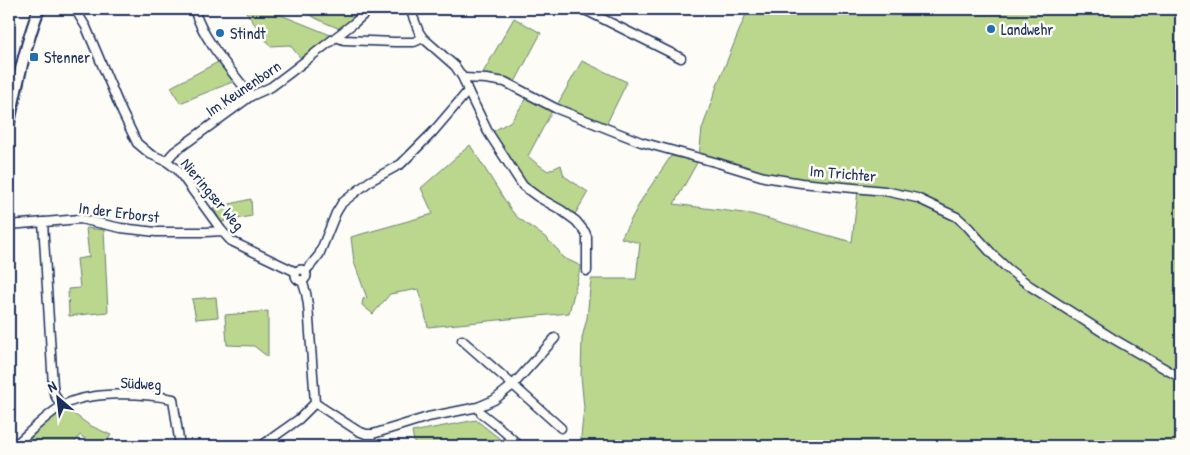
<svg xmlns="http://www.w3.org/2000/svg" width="1190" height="455" font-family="'Patrick Hand',sans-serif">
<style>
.green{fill:#bbd68d;stroke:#6b8276}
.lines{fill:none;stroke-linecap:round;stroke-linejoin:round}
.street-casing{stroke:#1b2f5e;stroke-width:11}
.secondary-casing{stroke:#1b2f5e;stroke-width:14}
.street{stroke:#fdfcf7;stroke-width:8}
.secondary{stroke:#fdfcf7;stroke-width:10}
.poi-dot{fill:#1f6fb2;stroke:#fdfcf7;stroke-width:2}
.labels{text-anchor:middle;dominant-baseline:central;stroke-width:5;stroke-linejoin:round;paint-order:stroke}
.poi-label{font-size:16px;fill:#1b2f5e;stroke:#fdfcf7;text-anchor:start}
.street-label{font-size:16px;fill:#1b2f5e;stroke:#fdfcf7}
</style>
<rect width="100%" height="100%" fill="#fdfcf7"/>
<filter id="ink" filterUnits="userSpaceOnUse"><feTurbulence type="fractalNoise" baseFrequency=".02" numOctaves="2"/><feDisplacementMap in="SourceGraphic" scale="10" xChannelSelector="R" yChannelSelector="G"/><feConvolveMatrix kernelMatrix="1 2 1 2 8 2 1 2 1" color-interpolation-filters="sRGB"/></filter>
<g filter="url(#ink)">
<g class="green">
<polygon points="244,9 273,9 276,13 333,36 302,60 290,45 270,46"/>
<path d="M303 9H359L360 11 340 29C327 23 313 19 303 9Z"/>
<polygon points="748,9 1181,9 1181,446 580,446 584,408 581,376 582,338 587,318 591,279 636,279 640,243 621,238 642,199 671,156 698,161 674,204 751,214 852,242 858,191 766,182 699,156 702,129 718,83"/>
<polygon points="514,18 541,33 514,84 481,76"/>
<polygon points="220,61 235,81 180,103 171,87"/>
<polygon points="582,61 627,82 606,125 557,105"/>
<polygon points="527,98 552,111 528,156 536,163 548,171 561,165 564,176 588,192 574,216 526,185 492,132 511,121"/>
<polygon points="470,145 511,210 517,217 545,237 558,250 562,257 581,266 569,313 428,327 419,289 390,294 373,314 362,305 363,299 367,298 354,262 351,237 433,214 421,188"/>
<polygon points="251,199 252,216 221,222 213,208"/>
<polygon points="86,228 104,230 108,312 69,316 68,289 80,288 77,259 89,257"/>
<polygon points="216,297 218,317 196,319 192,299"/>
<polygon points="268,311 268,357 254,346 227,345 225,315"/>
<polygon points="66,408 89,425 111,435 104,446 95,446 80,435 72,446 26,446 23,443 55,415"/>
<polygon points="476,420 509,446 415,446 412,432"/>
</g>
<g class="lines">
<defs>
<g id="street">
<polyline points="75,9 86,27 122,112 137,143 150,154 166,161 177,169 222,231 231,241 296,272"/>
<path d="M194 9C203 40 231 70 251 96"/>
<polyline points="410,9 419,32 423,38 455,66 463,78 468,91 488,132 523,186 538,197 561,210 576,221 585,232 587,237 587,271"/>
<polyline points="583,9 681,58"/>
<polyline points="336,37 344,40 395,42 414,42 423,38"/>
<polyline points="463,78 486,79 505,82 555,108 641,142 718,163 764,177 801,183 885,191 917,198 957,217 968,227 994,256 1008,269 1030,286 1112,338 1181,378"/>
<polyline points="166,161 174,152 251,96 271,87 291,72 354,23 370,9"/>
<polyline points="43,222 53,386 54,393 61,407"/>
<polyline points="9,225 80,219 121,228 156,232 206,232 222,231"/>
<circle cx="301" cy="275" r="5.5"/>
<polyline points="305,271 310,266 319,255 336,213 342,203 370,181 401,164 432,133 468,91"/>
<polyline points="302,280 306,293 308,305 315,403"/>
<polyline points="462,340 513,385 555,338"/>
<polyline points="478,407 481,413 500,428 520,446"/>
<path d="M14 446C29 433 43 418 60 407 87 390 144 393 173 399L180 446"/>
<polyline points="261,446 299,419 315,403 358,431 366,434 373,434 428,417 478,407 494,400 513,385 561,428"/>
</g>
<path id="secondary" d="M9 123C17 86 25 45 39 9"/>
</defs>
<use href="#street" class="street-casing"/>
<use href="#secondary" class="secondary-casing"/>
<use href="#street" class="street"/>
<use href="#secondary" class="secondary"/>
</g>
</g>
<g class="poi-dot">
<circle cx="991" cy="29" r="5"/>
<circle cx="220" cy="33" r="5"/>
<rect x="29" y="52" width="10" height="10" rx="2.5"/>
</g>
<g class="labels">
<g class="poi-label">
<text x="1001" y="29">Landwehr</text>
<text x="230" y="33">Stindt</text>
<text x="44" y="57">Stenner</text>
</g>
<g class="street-label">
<text transform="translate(243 88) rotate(-34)">Im Keunenborn</text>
<text transform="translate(843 173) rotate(5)">Im Trichter</text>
<text transform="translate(213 194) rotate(50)">Nieringser Weg</text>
<text transform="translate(119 212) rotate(7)">In der Erborst</text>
<text transform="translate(141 383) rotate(3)">Südweg</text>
</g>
</g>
<rect width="1190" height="455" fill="none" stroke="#fdfcf7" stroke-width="30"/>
<rect x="15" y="15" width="1160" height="425" fill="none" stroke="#1b2f5e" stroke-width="2" filter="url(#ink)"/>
<g transform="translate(58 398) rotate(332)" stroke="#fdfcf7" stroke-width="4" paint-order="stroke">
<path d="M0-4L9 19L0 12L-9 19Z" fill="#1b2f5e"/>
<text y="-8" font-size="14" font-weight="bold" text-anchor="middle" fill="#1b2f5e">N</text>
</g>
</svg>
